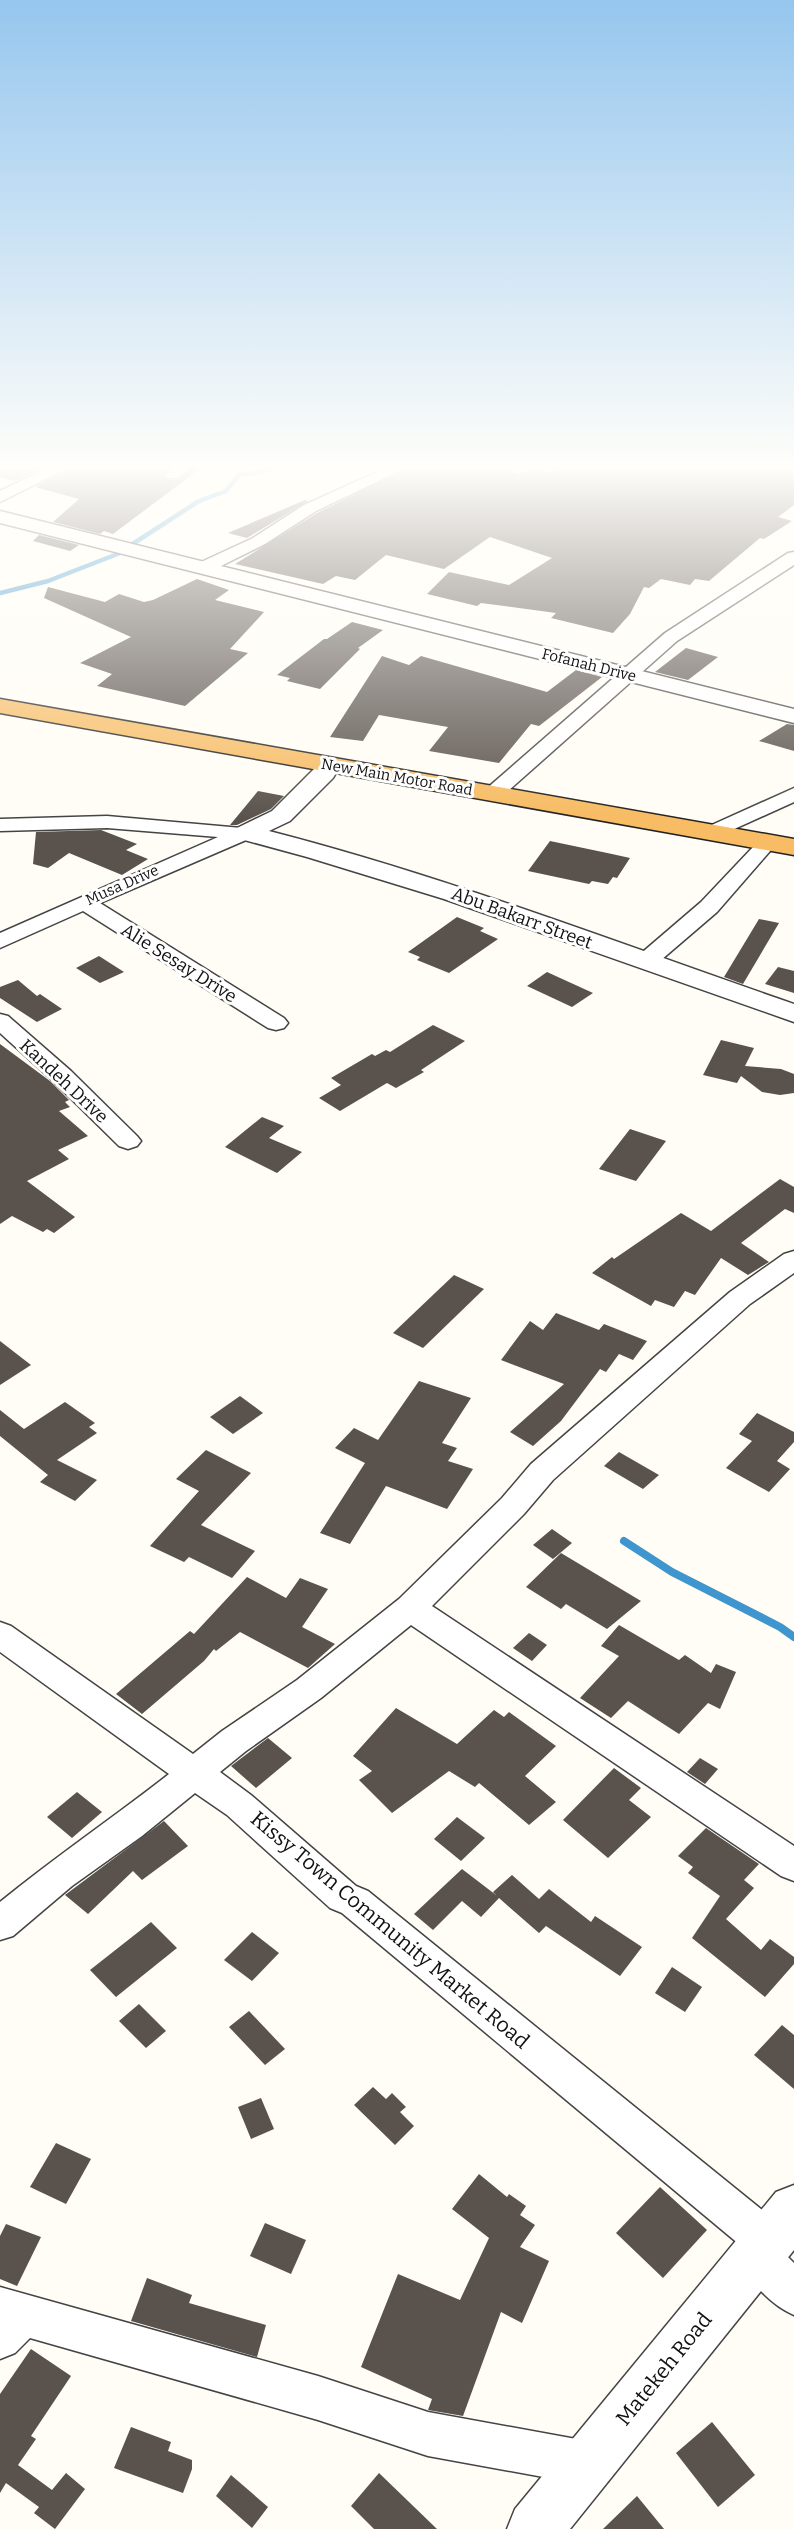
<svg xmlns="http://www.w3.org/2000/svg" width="794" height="2529" font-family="Bitter,serif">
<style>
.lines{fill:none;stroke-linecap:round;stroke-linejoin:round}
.stream-far1{stroke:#3f96cf;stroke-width:4.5}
.stream{stroke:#3f96cf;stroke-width:8}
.building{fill:#5a524d}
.minor-casing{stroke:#444;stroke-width:3}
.tertiary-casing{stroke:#444;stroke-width:3}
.trunk-casing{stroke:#222;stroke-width:3}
.minor{fill:#fff;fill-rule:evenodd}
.tertiary{fill:#fff;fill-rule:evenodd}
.trunk{fill:#f7bc64;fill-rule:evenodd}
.labels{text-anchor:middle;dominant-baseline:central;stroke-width:6;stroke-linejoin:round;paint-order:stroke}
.far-street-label{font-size:15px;fill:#111;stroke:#fff}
.street-label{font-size:18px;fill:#111;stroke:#fff}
.near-street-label{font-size:21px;fill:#111;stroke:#fff}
</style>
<rect width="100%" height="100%" fill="#fffdf5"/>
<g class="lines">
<g class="stream-far1">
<polyline points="131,545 199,501 226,491 239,475 264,471 279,465"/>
<polyline points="0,593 48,581 120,553"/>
</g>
<polyline class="stream" points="624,1541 672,1572 780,1627 794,1637"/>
</g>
<g class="building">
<polygon points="0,465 48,465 15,481 0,477"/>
<polygon points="76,465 173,465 163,475 168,480 179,480 197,465 205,465 113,534 104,531 100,534 53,522 79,499 35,487"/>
<polygon points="414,465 491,465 519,474 531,467 554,473 555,465 794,465 794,505 778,517 792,521 764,539 760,538 709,581 695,579 690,585 661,579 649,588 644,587 630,614 613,633 551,618 556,613 481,603 477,606 427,594 449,572 509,585 552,558 490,537 444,569 386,555 355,580 336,576 323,584 235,564 317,513"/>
<polygon points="305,500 308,501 247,538 228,533"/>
<polygon points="39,535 79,545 70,551 33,541"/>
<polygon points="197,579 229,590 215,600 264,612 230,649 248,653 185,706 97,686 112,674 80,663 131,637 44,598 48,587 105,602 119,594 144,602 153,600"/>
<polygon points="352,622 383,630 358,648 360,649 320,689 287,681 290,678 277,675 324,639 327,639"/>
<polygon points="686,648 718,657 688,680 655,672"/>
<polygon points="382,656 409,665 421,656 547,692 576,670 602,677 539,726 531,724 499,763 429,751 448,727 379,715 363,741 330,737"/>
<polygon points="787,724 794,725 794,751 759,741"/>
<polygon points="258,791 284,796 271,809 237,825 230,825"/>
<polygon points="101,830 137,844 126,850 148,859 122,875 69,853 48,868 33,864 36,832"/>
<polygon points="550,841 612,854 630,858 617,878 613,877 608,884 592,881 589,884 528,871"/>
<polygon points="457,917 484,928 480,931 498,939 449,973 417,960 420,957 408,952"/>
<polygon points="759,919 779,923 743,984 724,977"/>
<polygon points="99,956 124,972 100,983 76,968"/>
<polygon points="778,967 794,971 794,993 765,984"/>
<polygon points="547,972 593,993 572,1007 527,986"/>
<polygon points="18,980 37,996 40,994 62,1009 37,1022 0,998 0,987"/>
<polygon points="433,1025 465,1041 421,1070 424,1072 396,1088 387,1083 340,1111 319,1098 341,1085 331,1078 372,1054 375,1056 386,1050 390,1052"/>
<polygon points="721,1040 754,1048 745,1066 781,1069 794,1074 794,1093 780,1095 762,1092 741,1076 737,1083 703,1075"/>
<polygon points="0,1044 50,1081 69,1100 65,1102 70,1107 59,1111 88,1136 58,1150 69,1159 27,1181 75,1217 54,1233 47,1229 43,1232 12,1216 0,1224"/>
<polygon points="262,1117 284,1126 269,1138 302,1152 277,1173 225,1147"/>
<polygon points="630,1129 666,1141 636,1181 599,1169"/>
<polygon points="780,1179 794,1187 794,1213 785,1209 741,1243 769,1262 748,1275 721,1258 695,1295 685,1291 674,1307 655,1300 651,1306 592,1273 612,1257 614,1259 681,1213 711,1231"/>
<polygon points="454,1275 484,1289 423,1348 393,1333"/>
<polygon points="556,1313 599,1330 604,1324 647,1341 633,1360 619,1354 606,1372 600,1369 561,1421 533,1446 510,1432 564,1384 501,1360 530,1321 543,1330"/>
<polygon points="0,1341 31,1365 0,1385"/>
<polygon points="419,1381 471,1398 442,1443 457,1448 448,1461 473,1469 447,1509 386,1486 350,1544 320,1533 365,1463 335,1448 354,1428 378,1440"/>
<polygon points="240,1396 263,1413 233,1434 210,1417"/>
<polygon points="65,1402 95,1423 89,1427 97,1433 57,1460 97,1480 75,1501 40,1482 48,1475 0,1436 0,1410 24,1429"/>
<polygon points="757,1413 794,1432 794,1442 777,1461 790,1469 769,1492 726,1468 752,1441 739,1434"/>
<polygon points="206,1450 251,1473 201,1525 255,1551 232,1578 189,1557 184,1562 150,1546 199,1491 176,1479"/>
<polygon points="619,1452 659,1475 643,1489 604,1466"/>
<polygon points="552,1529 572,1543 553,1559 533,1545"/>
<polygon points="561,1553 641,1601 607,1629 566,1604 561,1609 526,1587"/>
<polygon points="247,1577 286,1598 300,1578 328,1589 302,1627 335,1644 308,1668 240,1632 216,1651 214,1649 204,1661 142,1714 116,1694 190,1631 194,1634"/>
<polygon points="619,1625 679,1660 685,1655 711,1673 716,1664 736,1672 720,1709 708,1703 679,1734 628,1701 611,1718 580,1698 619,1656 601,1646"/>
<polygon points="529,1633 547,1645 532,1661 513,1648"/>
<polygon points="396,1708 457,1744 494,1710 504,1717 509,1712 556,1746 525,1776 556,1802 529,1825 479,1783 475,1787 449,1771 392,1813 359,1780 372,1771 353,1756"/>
<polygon points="268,1738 292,1758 256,1788 231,1766"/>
<polygon points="700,1758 718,1769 705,1784 687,1772"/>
<polygon points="614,1768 641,1788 629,1800 651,1817 608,1858 563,1820"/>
<polygon points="77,1792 102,1812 72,1838 47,1817"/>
<polygon points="457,1817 485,1838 461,1861 434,1839"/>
<polygon points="164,1821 188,1846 142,1880 133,1871 88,1914 65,1895"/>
<polygon points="706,1828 759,1864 744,1880 754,1888 726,1919 761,1950 770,1939 794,1957 794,1964 765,1997 692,1938 720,1896 688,1873 693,1867 678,1856"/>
<polygon points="462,1869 496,1895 493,1892 512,1875 539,1899 549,1889 591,1922 595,1916 642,1947 620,1976 546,1926 539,1933 499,1898 481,1917 462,1901 433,1930 414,1914"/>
<polygon points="151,1922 177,1948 116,1997 90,1970"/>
<polygon points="252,1932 279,1953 252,1981 224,1960"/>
<polygon points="672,1967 702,1987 685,2012 655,1993"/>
<polygon points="139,2004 166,2031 146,2048 119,2021"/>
<polygon points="249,2011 285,2049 265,2065 229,2027"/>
<polygon points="782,2025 794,2035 794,2089 754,2055"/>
<polygon points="373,2087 386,2099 392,2093 406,2107 400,2112 414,2126 395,2145 354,2105"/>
<polygon points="261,2098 274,2129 251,2139 238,2107"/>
<polygon points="56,2143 91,2159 66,2204 30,2187"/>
<polygon points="479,2174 507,2197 509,2194 526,2206 520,2215 535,2225 520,2247 549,2261 522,2323 501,2312 463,2416 428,2410 432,2399 361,2367 398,2274 460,2300 489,2238 452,2209"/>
<polygon points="660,2187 707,2230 663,2278 616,2233"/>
<polygon points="265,2223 306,2240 291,2274 250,2256"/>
<polygon points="6,2224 41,2237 17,2286 0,2279 0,2236"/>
<polygon points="147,2278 192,2295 189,2303 266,2325 257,2357 131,2321"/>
<polygon points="31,2349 71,2376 31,2436 36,2439 18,2465 52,2490 66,2473 85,2489 55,2529 34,2513 39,2507 6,2483 0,2493 0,2394"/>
<polygon points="712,2422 755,2475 718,2507 676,2453"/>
<polygon points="131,2427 171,2442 168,2451 192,2460 192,2469 183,2493 114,2468"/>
<polygon points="379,2473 437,2529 374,2529 351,2506"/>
<polygon points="231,2475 268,2507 252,2528 216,2496"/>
<polygon points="637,2496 664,2529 603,2529"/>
</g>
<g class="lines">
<defs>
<g id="minor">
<polygon points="54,465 74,465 0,502 0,491"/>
<polygon points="177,465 195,465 178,478 168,478 165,475"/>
<polygon points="392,465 412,465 316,511 265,544 211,571 199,571 197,567 199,563 253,538 304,505"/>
<polygon points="794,552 794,565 677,641 508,791 499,798 485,798 482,794 485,790 665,633 788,553"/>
<polygon points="794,788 794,802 719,836 712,838 705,836 702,832 705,828"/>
<polygon points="107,816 253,829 256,833 253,837 100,903 284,1018 288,1023 284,1028 276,1030 268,1028 83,911 0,948 0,933 218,837 107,828 0,831 0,819"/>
<polygon points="761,844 768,846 771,850 717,912 654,966 646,968 638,966 635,961 638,956 701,902 754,846"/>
<polygon points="0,1014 8,1016 71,1071 137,1136 141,1141 137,1146 128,1149 119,1146 53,1081 0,1033"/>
<path d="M794 1251V1273L750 1304 553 1480 524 1514 432 1606 794 1846V1881L781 1876 411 1625 321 1698 246 1751 220 1772 251 1795 356 1886 368 1891 782 2226 788 2241 783 2252 794 2263V2315C770 2305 746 2278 736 2254L740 2245 342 1913 330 1908 227 1815 195 1793 142 1836 72 1886 13 1936 0 1940V1902C55 1857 113 1818 169 1774L0 1652V1622L11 1626 193 1754 222 1731 297 1680 399 1599 502 1498 531 1464 730 1292 784 1254Z"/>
<polygon points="0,2287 318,2376 428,2412 587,2441 603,2447 609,2463 603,2479 587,2485 428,2456 318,2420 30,2338 15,2353 0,2359"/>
</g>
<g id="tertiary">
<polygon points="0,511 794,709 794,723 0,523"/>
<path d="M324 766 333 768 336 773 333 778 290 821 269 831C448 877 620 944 794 1004V1022L444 899 307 857 237 838 233 833 237 828 272 811 315 768Z"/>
<polygon points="794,2185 794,2250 570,2529 507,2529 515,2509 776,2192"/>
</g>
<polygon id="trunk" points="0,699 794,839 794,855 0,713"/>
</defs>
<use href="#minor" class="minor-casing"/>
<use href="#tertiary" class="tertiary-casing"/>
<use href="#trunk" class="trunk-casing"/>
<use href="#minor" class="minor"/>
<use href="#tertiary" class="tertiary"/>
<use href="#trunk" class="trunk"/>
</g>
<linearGradient id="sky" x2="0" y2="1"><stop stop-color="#95c6ee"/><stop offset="0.57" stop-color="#fffefa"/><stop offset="1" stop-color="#fffefa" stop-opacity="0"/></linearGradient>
<rect width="794" height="819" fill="url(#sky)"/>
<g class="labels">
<g class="far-street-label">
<text transform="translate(589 665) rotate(14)">Fofanah Drive</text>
<text transform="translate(397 777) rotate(10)">New Main Motor Road</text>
<text transform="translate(122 885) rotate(-24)">Musa Drive</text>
</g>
<g class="street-label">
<text transform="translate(522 918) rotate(20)">Abu Bakarr Street</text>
<text transform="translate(179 963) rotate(32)">Alie Sesay Drive</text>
<text transform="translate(64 1081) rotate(43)">Kandeh Drive</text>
</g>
<g class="near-street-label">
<text transform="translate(390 1930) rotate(40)">Kissy Town Community Market Road</text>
<text transform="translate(664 2369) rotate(-51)">Matekeh Road</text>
</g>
</g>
</svg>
